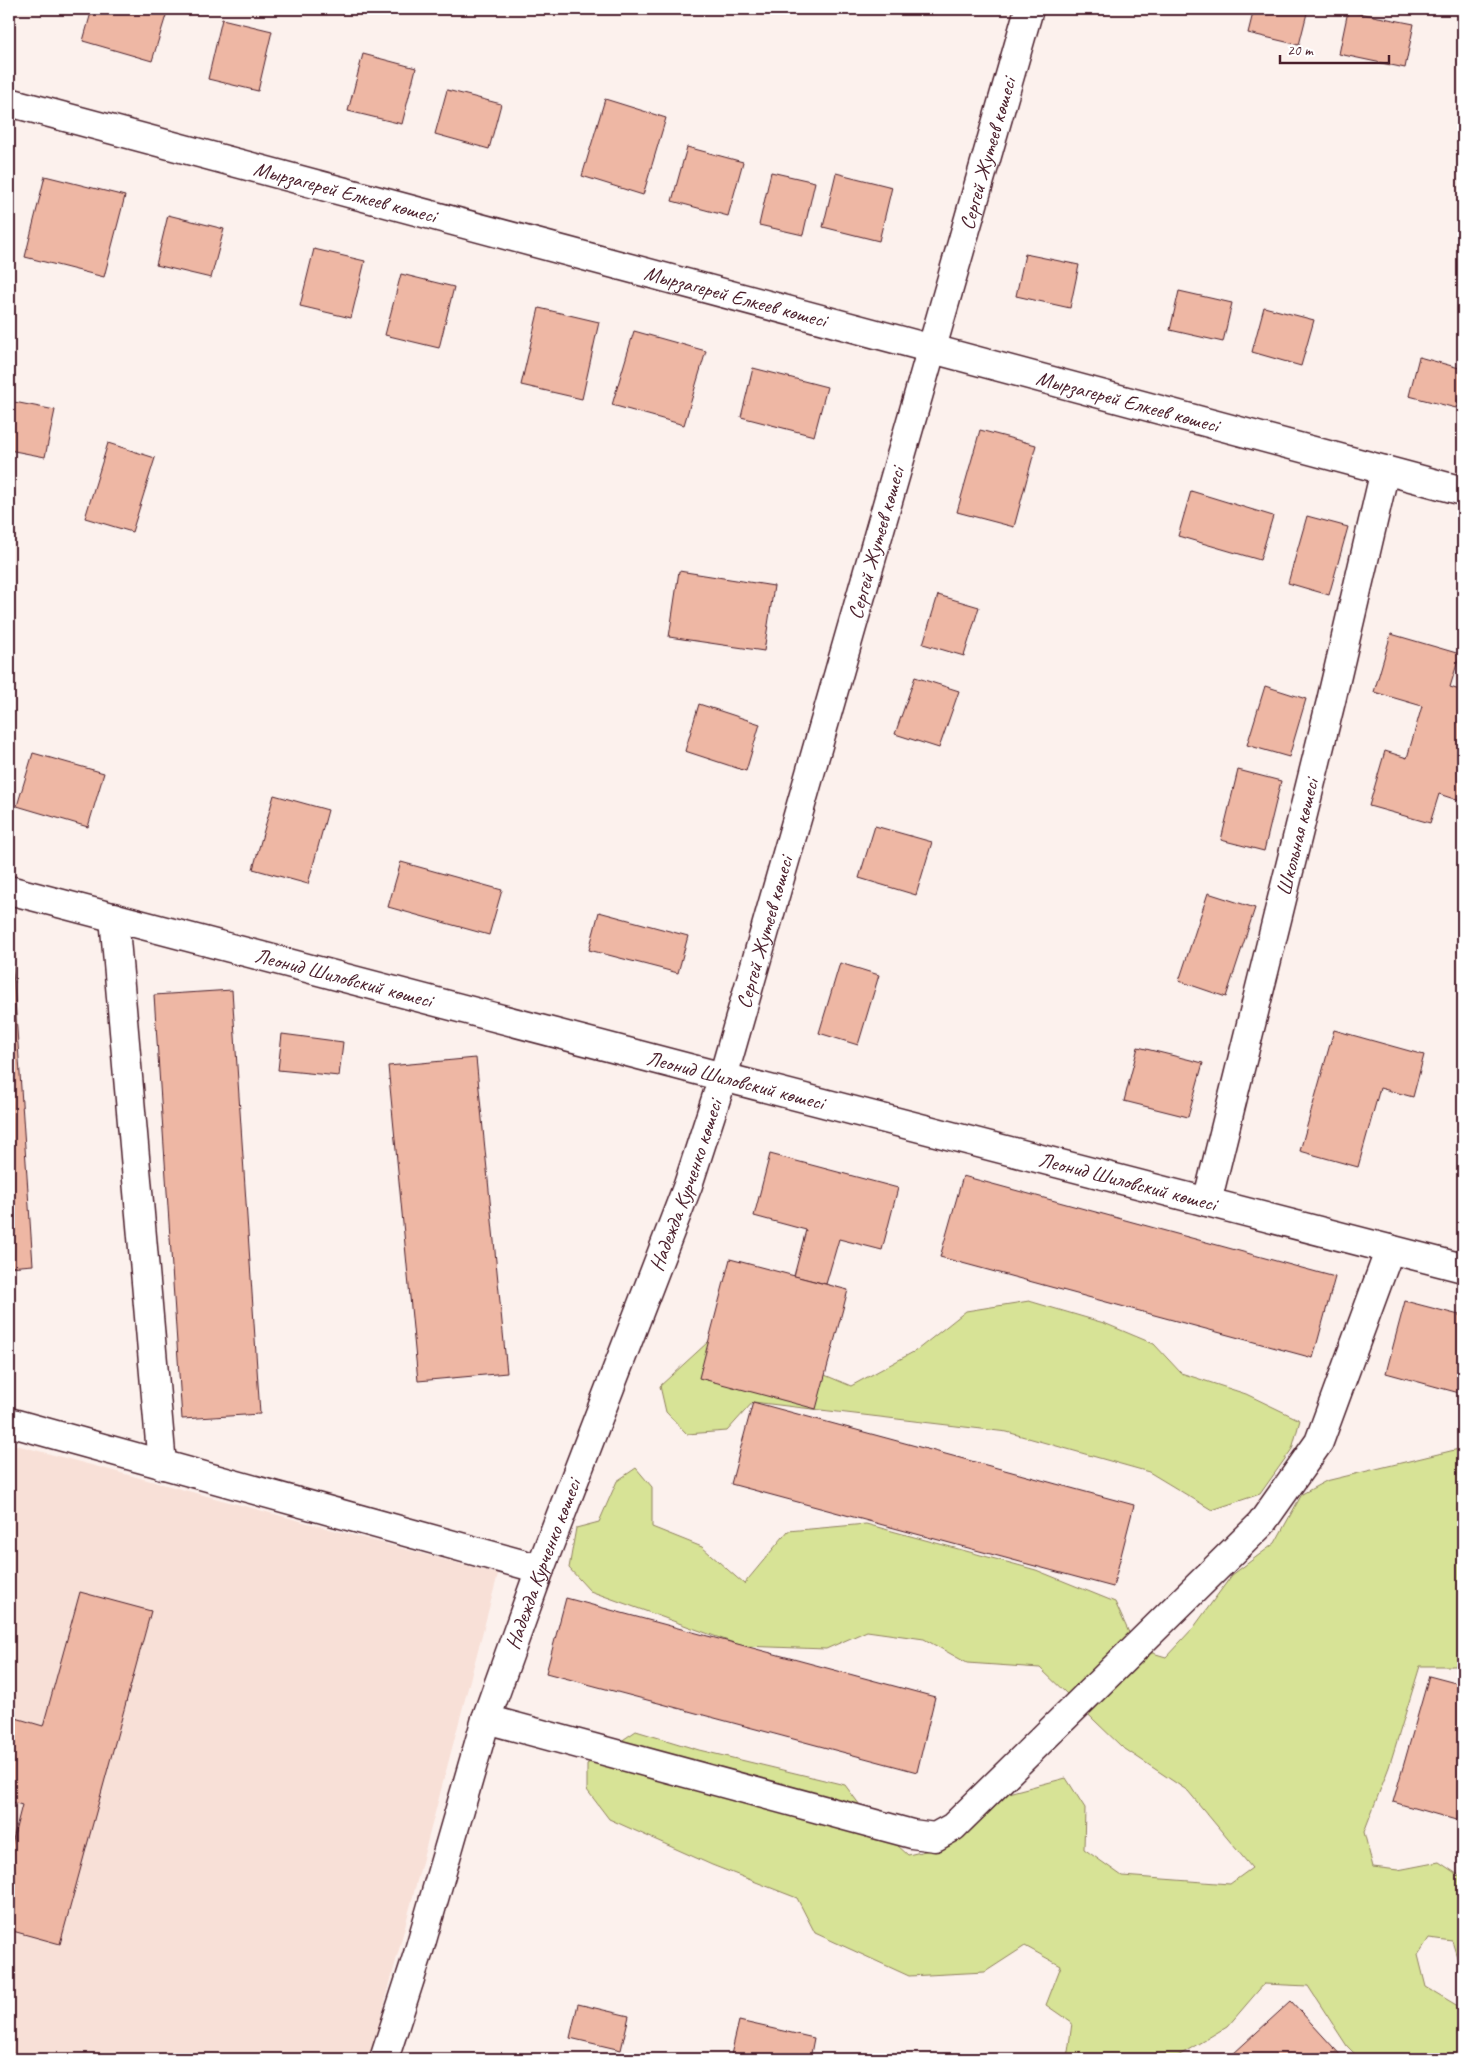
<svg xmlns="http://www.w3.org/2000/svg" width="1472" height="2068" font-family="Caveat,sans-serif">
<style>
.built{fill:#f8e0d7}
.green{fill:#d7e396;stroke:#908160}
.building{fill:#eeb7a4;stroke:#4a1f2b}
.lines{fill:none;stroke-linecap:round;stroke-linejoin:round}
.minor-casing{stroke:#4a1f2b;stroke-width:31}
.minor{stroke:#fff;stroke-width:28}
.labels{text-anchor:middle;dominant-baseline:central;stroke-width:4;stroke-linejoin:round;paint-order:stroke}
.street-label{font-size:21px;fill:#4a1f2b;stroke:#fff}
</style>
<rect width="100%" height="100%" fill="#fcf1ed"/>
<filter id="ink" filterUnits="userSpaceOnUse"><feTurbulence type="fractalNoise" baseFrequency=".02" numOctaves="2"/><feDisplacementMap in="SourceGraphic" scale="10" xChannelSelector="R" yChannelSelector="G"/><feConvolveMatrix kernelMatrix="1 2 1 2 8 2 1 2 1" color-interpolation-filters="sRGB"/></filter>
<g filter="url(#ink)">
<polygon class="built" points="9,1443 498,1574 370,2059 9,2059"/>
<g class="green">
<polygon points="1029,1301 1104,1323 1154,1344 1181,1373 1246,1394 1300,1420 1292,1449 1260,1494 1212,1510 1149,1472 1007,1432 753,1402 727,1431 687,1434 666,1412 660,1386 708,1342 750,1339 808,1368 851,1386 917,1350 966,1311"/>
<polygon points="1463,1448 1463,1666 1420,1666 1389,1767 1364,1832 1373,1867 1398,1870 1439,1862 1463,1878 1463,1967 1460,1967 1452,1941 1429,1938 1418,1955 1426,1987 1463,2009 1463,2059 1360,2059 1347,2046 1308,1986 1264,1984 1228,2026 1173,2059 1063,2059 1068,2052 1072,2023 1046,2005 1061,1966 1025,1946 985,1972 909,1976 815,1933 797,1898 712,1865 609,1819 587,1790 587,1764 636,1731 699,1750 845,1785 874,1824 908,1855 943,1847 985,1799 1066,1778 1085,1808 1084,1849 1122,1876 1230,1884 1252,1868 1188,1791 1122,1747 1040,1668 967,1663 924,1639 867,1631 826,1649 742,1646 590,1591 569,1568 576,1528 599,1522 617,1481 636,1468 652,1487 652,1527 702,1547 744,1584 788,1531 866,1524 1036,1570 1115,1602 1136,1648 1166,1657 1194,1627 1232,1575 1275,1543 1302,1494 1326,1481"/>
</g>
<g class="building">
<polygon points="92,9 168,9 152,61 83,41"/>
<polygon points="1254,9 1308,9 1299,45 1248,33"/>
<polygon points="1348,11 1414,24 1405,68 1339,54"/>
<polygon points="222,19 272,31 258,91 208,79"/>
<polygon points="363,54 416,68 402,124 348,111"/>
<polygon points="447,90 501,104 489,149 435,134"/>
<polygon points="605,99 666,118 643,195 582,176"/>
<polygon points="687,147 743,162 728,216 672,201"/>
<polygon points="771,172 815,182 803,235 759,225"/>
<polygon points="836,173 892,187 879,241 823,227"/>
<polygon points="45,176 125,196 104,277 25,257"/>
<polygon points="168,215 224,229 211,278 156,265"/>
<polygon points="314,249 365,261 351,318 300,306"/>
<polygon points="1025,254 1079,265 1070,308 1016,296"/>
<polygon points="401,274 454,287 439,348 385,335"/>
<polygon points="1179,291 1232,303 1223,342 1170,330"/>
<polygon points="1264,307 1314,320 1301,366 1252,352"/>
<polygon points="539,308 599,322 582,399 521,385"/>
<polygon points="634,331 706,351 684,425 612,405"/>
<polygon points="1419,357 1463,369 1463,381 1456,408 1409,396"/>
<polygon points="753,368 827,387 814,436 741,417"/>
<polygon points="9,401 55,410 45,457 9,450"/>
<polygon points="980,430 1036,445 1014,527 957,512"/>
<polygon points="108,443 155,458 132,532 85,518"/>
<polygon points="1191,491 1273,516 1260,560 1178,536"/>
<polygon points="1307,516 1348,527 1329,595 1288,583"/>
<polygon points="679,571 774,586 764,651 669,637"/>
<polygon points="938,595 979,607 964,656 923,644"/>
<polygon points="1391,634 1460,654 1450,687 1463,691 1463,802 1439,794 1430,823 1369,806 1385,751 1407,758 1422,706 1374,692"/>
<polygon points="915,677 959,691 939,748 895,734"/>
<polygon points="1265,686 1306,699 1289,757 1247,745"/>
<polygon points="699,704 760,724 746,771 685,751"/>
<polygon points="33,753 104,773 88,827 17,806"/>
<polygon points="1238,770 1281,781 1264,851 1221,840"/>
<polygon points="274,795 328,810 308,884 253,869"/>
<polygon points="875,826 932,842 916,895 859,878"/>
<polygon points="401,862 502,890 489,935 388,907"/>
<polygon points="1208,893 1255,908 1226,997 1179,981"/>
<polygon points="599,912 688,936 678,973 589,950"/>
<polygon points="9,941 11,941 33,1265 9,1267"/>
<polygon points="840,963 879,975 858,1045 819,1033"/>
<polygon points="232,990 260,1414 182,1419 154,995"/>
<polygon points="1334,1030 1424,1055 1413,1097 1380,1088 1358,1167 1300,1151"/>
<polygon points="282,1034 343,1042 339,1076 278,1070"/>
<polygon points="1138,1047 1203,1063 1188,1117 1124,1101"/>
<polygon points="476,1058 507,1373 418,1381 388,1066"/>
<polygon points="770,1154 898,1188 882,1250 839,1239 826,1284 794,1276 806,1230 754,1216"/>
<polygon points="963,1176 1335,1277 1313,1358 940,1257"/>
<polygon points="730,1259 848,1290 816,1409 699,1378"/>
<polygon points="1405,1301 1463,1316 1463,1394 1386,1373"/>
<polygon points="753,1402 1134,1505 1113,1587 731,1484"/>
<polygon points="80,1592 151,1611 60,1944 9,1930 9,1855 22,1805 9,1801 9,1716 43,1726"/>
<polygon points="566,1598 935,1697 917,1772 546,1673"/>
<polygon points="1429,1676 1463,1685 1463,1822 1393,1802"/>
<polygon points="1291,2001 1344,2059 1238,2059 1233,2054"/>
<polygon points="578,2004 629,2016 621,2050 570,2038"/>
<polygon points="739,2021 814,2038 810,2059 730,2059"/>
</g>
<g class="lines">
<defs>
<g id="minor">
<path id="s1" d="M9 102 1463 491"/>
<path id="s2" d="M9 890 723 1077 1463 1268"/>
<polyline points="114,917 162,1465"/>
<path id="s3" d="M1207 1202 1331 701 1385 470"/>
<polyline points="9,1422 540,1569"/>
<polyline points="486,1719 912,1834 935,1837 953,1827 1261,1524 1319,1442 1390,1249"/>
<path id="s4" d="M384 2059 418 1954 486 1719 540 1569 688 1185 723 1077 1029 9"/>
</g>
</defs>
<use href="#minor" class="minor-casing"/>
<use href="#minor" class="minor"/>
</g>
</g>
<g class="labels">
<g class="street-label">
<text stroke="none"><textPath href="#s4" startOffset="2000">Сергей Жутеев көшесі</textPath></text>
<text stroke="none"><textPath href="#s1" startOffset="348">Мырзагерей Елкеев көшесі</textPath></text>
<text stroke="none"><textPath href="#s1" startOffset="752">Мырзагерей Елкеев көшесі</textPath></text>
<text stroke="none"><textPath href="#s1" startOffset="1158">Мырзагерей Елкеев көшесі</textPath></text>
<text stroke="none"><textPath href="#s4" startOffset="1595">Сергей Жутеев көшесі</textPath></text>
<text stroke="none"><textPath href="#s3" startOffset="376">Школьная көшесі</textPath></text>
<text stroke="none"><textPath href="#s4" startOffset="1190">Сергей Жутеев көшесі</textPath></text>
<text stroke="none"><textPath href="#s2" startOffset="346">Леонид Шиловский көшесі</textPath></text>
<text stroke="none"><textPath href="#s2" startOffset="751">Леонид Шиловский көшесі</textPath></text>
<text stroke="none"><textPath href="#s2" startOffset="1156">Леонид Шиловский көшесі</textPath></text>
<text stroke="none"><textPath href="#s4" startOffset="925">Надежда Курченко көшесі</textPath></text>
<text stroke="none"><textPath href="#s4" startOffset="520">Надежда Курченко көшесі</textPath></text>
</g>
</g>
<rect width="1472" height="2068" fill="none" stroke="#fff" stroke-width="30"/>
<rect x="15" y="15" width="1442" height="2038" fill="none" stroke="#4a1f2b" stroke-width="2" filter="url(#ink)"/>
<path d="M1280 55v8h109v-8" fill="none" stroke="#4a1f2b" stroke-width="2.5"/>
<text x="1287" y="55" font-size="15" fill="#4a1f2b" stroke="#ffffff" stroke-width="4" paint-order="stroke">20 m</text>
</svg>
